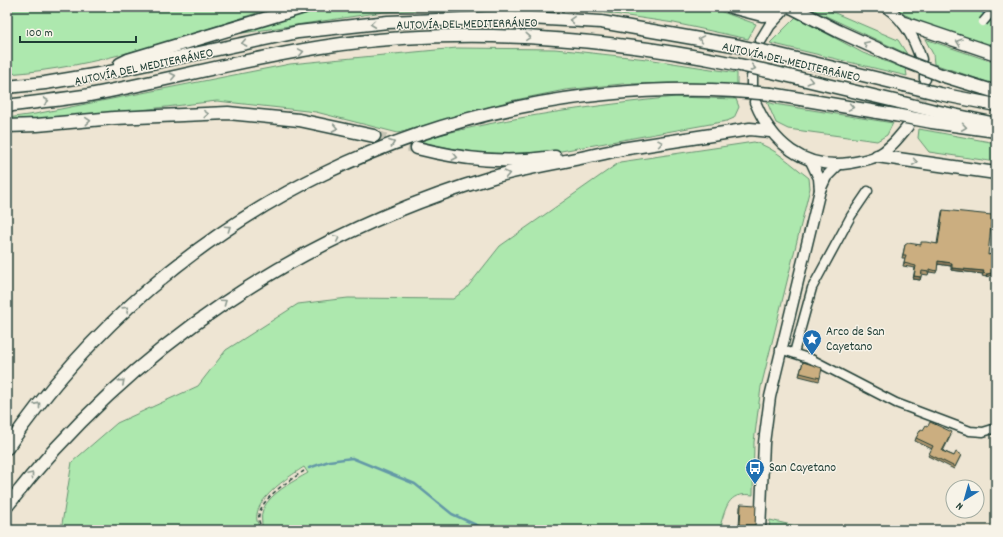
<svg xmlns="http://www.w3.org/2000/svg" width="1003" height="537" font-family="Dekko,sans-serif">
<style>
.green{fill:#ade8ae;stroke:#669271}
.water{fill:#92d6f4;stroke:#6499a7}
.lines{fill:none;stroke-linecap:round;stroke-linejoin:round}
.stream{stroke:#6499a7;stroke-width:2.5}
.major-tunnel{stroke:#c5c3b3;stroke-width:10;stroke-dasharray:10 5;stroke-linecap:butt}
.highway-tunnel{stroke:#c5c3b3;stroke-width:12;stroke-dasharray:12 6;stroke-linecap:butt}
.minor-casing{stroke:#1f3d34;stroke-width:11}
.major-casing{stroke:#1f3d34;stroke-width:13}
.highway-casing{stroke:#1f3d34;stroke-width:15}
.path{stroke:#1f3d34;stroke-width:1.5;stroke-dasharray:4 3;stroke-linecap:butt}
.minor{stroke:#f7f3e8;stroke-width:8}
.major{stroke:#f7f3e8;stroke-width:10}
.highway{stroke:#f7f3e8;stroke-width:12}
.minor-bridge-casing{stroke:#1f3d34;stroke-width:11;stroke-linecap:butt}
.highway-bridge-casing{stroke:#1f3d34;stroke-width:15;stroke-linecap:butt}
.minor-bridge{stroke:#f7f3e8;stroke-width:8}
.highway-bridge{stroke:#f7f3e8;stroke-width:12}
.wall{fill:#af966e;stroke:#1f3d34}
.shaded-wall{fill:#8e7a5a;stroke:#1f3d34}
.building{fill:#cbae80;stroke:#1f3d34}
.oneway{stroke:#8b988e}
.labels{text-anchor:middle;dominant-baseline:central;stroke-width:3;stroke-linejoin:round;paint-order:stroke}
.street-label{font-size:13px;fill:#1f3d34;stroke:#f7f3e8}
.poi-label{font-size:13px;fill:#1f3d34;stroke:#f7f3e8;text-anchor:start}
</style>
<rect width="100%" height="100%" fill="#eee5d3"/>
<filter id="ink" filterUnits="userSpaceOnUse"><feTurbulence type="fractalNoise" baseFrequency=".025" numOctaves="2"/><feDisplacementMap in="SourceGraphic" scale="8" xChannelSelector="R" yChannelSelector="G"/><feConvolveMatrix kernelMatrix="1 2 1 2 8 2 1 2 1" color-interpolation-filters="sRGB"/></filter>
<g filter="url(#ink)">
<g class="green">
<path d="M7 7H275C188 35 98 68 7 74Z"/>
<polygon points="320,7 708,7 756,24 748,39 674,23 574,8 483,7 383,12 236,34"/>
<polygon points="821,7 898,40 907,54 813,10"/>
<polygon points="896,7 974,7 996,23 996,48 963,40 903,14"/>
<polygon points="796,17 863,53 906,69 907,76 770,43"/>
<polygon points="925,39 996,63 996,85 934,64 933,54"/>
<polygon points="457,48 555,49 647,59 737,73 737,85 690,83 622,84 565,90 510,101 398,133 316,112 217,101 81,117 7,121 7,118 35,114 290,64"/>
<path d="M675 97 736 99 739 107 734 118 727 121 539 155 469 152 418 141C439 134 461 130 483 125 546 112 610 104 675 97Z"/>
<polygon points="767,102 774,104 893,123 887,135 877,141 788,129 776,123"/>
<polygon points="919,129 996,143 996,162 929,152 918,138"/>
<path d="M754 142C774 147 792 165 809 178L810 188 761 387 754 442 753 495C730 492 727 503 721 523L729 529 740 527 754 528V530H266L262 525C262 522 261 516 262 513 266 495 294 481 308 473L304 467C288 477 241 507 262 530H61L72 462 117 423 198 386 226 350 298 304 348 298 453 299 466 289 500 246 620 162Z"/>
<polygon points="770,520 804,528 837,530 769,530"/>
</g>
<polygon class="water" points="974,7 991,7 996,11 996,23"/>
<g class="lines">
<g class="stream">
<polyline points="309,468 329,461 352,458 415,484 452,514 487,530"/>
<polyline points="770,528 780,530"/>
</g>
<g class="major-tunnel">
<polyline points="752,74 754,58 759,43"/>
<polyline points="915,114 923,93 924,84"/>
</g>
<polyline class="highway-tunnel" points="374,136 417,148"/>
<defs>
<g id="minor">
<polyline points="780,349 811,359 896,403 970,431 983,432 996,428"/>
<polyline points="794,353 812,288 851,216 868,191"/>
</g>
<g id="major">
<path d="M886 7C905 20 914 38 921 59"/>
<polyline points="761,40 770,25 783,11"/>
<polyline points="925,75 925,79"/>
<polyline points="752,77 752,86"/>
<path d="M755 102C772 143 803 170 850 163 859 161 869 160 877 156 890 149 899 137 908 126"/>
<polyline points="811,161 819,178 820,190"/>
<polyline points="760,530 764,443 770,397 820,190 826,177 838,165"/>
</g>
<g id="highway">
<polyline points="731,7 762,15 779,14"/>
<polyline points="791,7 838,31 902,60"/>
<polyline points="904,23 996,54"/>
<polyline points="776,54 904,85"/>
<polyline points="120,64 128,60 304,7"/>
<polyline points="772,72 899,102"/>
<polyline points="941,75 996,92"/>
<polyline points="7,87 45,83 105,73 298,32 388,22 511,17 601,22 739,46"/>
<polyline points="771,94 895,115"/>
<polyline points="940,94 996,105"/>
<path d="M7 106C33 102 59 100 84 96 170 80 255 56 342 44 472 27 606 38 735 64"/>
<polyline points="935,111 996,124"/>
<polyline points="932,122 996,131"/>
<polyline points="7,126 37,125 114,118 228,113 299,120 374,136"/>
<path d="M417 148C464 160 507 164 555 157"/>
<polyline points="615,150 750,129 770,131"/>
<polyline points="877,156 996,173"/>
<path d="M7 448C171 208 444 76 734 91"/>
<path d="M7 506C132 346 299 235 493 177 534 165 579 160 621 149"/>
</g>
</defs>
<use href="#minor" class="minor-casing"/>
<use href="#major" class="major-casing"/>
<use href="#highway" class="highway-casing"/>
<g class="path">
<polyline points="978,7 983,11"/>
<path d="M264 530C243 508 290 480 304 471"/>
</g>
<use href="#minor" class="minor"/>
<use href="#major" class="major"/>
<use href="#highway" class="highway"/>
<defs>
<polyline id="minor-bridge" points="983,22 996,7"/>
<g id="highway-bridge">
<polyline points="739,46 776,54"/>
<polyline points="902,60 941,75"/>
<polyline points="735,64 772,72"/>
<polyline points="904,85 940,94"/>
<polyline points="734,91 771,94"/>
<polyline points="899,102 935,111"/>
<polyline points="895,115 932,122"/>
</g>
</defs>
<use href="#minor-bridge" class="minor-bridge-casing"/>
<use href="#highway-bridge" class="highway-bridge-casing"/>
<use href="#minor-bridge" class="minor-bridge"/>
<use href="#highway-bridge" class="highway-bridge"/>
</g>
<g class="wall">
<polygon points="943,210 988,255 996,253 986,277 982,276 983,274 951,270 951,266 938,264 936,273 929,272 928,275 921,274 920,280 913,279 915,268 903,266 905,258 902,258 905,245 920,245 937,244 942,212"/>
<polygon points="803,362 820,378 819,381 799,376"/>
<polygon points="923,430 951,435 943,451 954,456 961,455 954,469 928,456 932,449 915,441 916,438"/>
<polygon points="741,504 755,525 754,528 739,528 740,507"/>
</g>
<g class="shaded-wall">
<polygon points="938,261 952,263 951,266 937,264"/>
<polygon points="952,268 984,271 983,274 951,270"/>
<polygon points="996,272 996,274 986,277 987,274"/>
<polygon points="914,276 921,277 920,280 913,279"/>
<polygon points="740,525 755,525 754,528 739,528"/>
</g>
<g class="building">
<polygon points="943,210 992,215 988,255 996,253 996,272 987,274 983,273 984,271 952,268 952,263 938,261 937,271 929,269 929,272 922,271 921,277 914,276 916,266 904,263 906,255 903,255 905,245 908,243 921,245 921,242 926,242 938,244"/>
<polygon points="803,362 822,368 820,378 800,373"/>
<polygon points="930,422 952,432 942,451 954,456 956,452 961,455 955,467 929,454 933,446 916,438 921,429 923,430 926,425 928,426"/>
<polygon points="741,504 756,505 755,525 740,525"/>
</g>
<defs><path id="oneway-chevron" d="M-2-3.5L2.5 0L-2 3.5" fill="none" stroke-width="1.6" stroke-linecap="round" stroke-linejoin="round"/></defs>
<g class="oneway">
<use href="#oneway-chevron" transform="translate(572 20) rotate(-177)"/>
<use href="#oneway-chevron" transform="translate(373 24) rotate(173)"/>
<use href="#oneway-chevron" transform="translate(528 37) rotate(4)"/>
<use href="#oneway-chevron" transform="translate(701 39) rotate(-170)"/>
<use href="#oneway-chevron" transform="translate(959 42) rotate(-161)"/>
<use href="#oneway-chevron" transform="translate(244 43) rotate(169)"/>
<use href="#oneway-chevron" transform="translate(866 44) rotate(-155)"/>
<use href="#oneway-chevron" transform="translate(301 52) rotate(-10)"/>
<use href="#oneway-chevron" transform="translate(753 68) rotate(12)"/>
<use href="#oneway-chevron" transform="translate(173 76) rotate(-12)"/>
<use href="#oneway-chevron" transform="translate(810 81) rotate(14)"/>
<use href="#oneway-chevron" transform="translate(46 101) rotate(-7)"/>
<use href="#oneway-chevron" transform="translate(851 107) rotate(10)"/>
<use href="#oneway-chevron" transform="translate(206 114) rotate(-3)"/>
<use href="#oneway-chevron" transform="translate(88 121) rotate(-5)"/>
<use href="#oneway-chevron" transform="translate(964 127) rotate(8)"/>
<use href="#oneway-chevron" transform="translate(335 128) rotate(11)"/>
<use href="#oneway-chevron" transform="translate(392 143) rotate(-20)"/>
<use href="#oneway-chevron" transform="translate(660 143) rotate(-9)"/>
<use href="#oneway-chevron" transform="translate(455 157) rotate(11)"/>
<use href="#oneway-chevron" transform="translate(915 162) rotate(8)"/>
<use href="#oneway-chevron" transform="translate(507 174) rotate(-12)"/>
<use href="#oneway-chevron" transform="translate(228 228) rotate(-34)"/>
<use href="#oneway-chevron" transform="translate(337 238) rotate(-25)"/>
<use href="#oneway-chevron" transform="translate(224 302) rotate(-35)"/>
<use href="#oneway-chevron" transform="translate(126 309) rotate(-44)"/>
<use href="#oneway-chevron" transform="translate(122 382) rotate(-42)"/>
<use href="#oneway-chevron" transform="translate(38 405) rotate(-51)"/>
<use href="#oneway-chevron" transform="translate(31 475) rotate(-50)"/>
</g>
</g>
<defs>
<symbol id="sight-pin" viewBox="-11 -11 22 30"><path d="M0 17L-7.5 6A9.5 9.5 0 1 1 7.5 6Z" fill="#1f6fb2" stroke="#f7f3e8"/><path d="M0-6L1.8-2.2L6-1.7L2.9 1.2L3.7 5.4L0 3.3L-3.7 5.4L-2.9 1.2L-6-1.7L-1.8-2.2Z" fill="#fff"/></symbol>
<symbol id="bus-pin" viewBox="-11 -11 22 30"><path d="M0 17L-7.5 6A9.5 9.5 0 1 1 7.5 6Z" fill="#1f6fb2" stroke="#f7f3e8"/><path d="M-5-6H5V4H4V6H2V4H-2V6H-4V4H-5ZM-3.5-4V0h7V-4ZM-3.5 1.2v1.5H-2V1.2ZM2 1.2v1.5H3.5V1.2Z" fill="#fff"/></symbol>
</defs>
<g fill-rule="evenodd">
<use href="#sight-pin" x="801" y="328" width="22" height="30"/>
<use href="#bus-pin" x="744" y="457" width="22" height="30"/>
</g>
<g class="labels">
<g class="street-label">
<text transform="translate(467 25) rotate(-1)">AUTOVÍA DEL MEDITERRÁNEO</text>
<text transform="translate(791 63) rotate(13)">AUTOVÍA DEL MEDITERRÁNEO</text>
<text transform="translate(144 68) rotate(-12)">AUTOVÍA DEL MEDITERRÁNEO</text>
</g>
<g class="poi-label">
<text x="826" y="332">Arco de San<tspan x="826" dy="15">Cayetano</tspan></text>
<text x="769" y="468">San Cayetano</text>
</g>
</g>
<rect width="1003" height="537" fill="none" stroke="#f7f3e8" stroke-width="24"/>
<rect x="12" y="12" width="979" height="513" fill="none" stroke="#1f3d34" stroke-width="1.5" filter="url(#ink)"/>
<g transform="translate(965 499) rotate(217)"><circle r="19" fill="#f7f3e8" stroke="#a1aaa0"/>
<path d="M0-3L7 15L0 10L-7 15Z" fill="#1f6fb2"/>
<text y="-6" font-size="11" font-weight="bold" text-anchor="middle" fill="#1f3d34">N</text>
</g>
<path d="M20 36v6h116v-6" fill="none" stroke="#1f3d34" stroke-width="2"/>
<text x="26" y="36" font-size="12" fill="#1f3d34" stroke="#f7f3e8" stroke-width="3" paint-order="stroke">100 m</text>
</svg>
